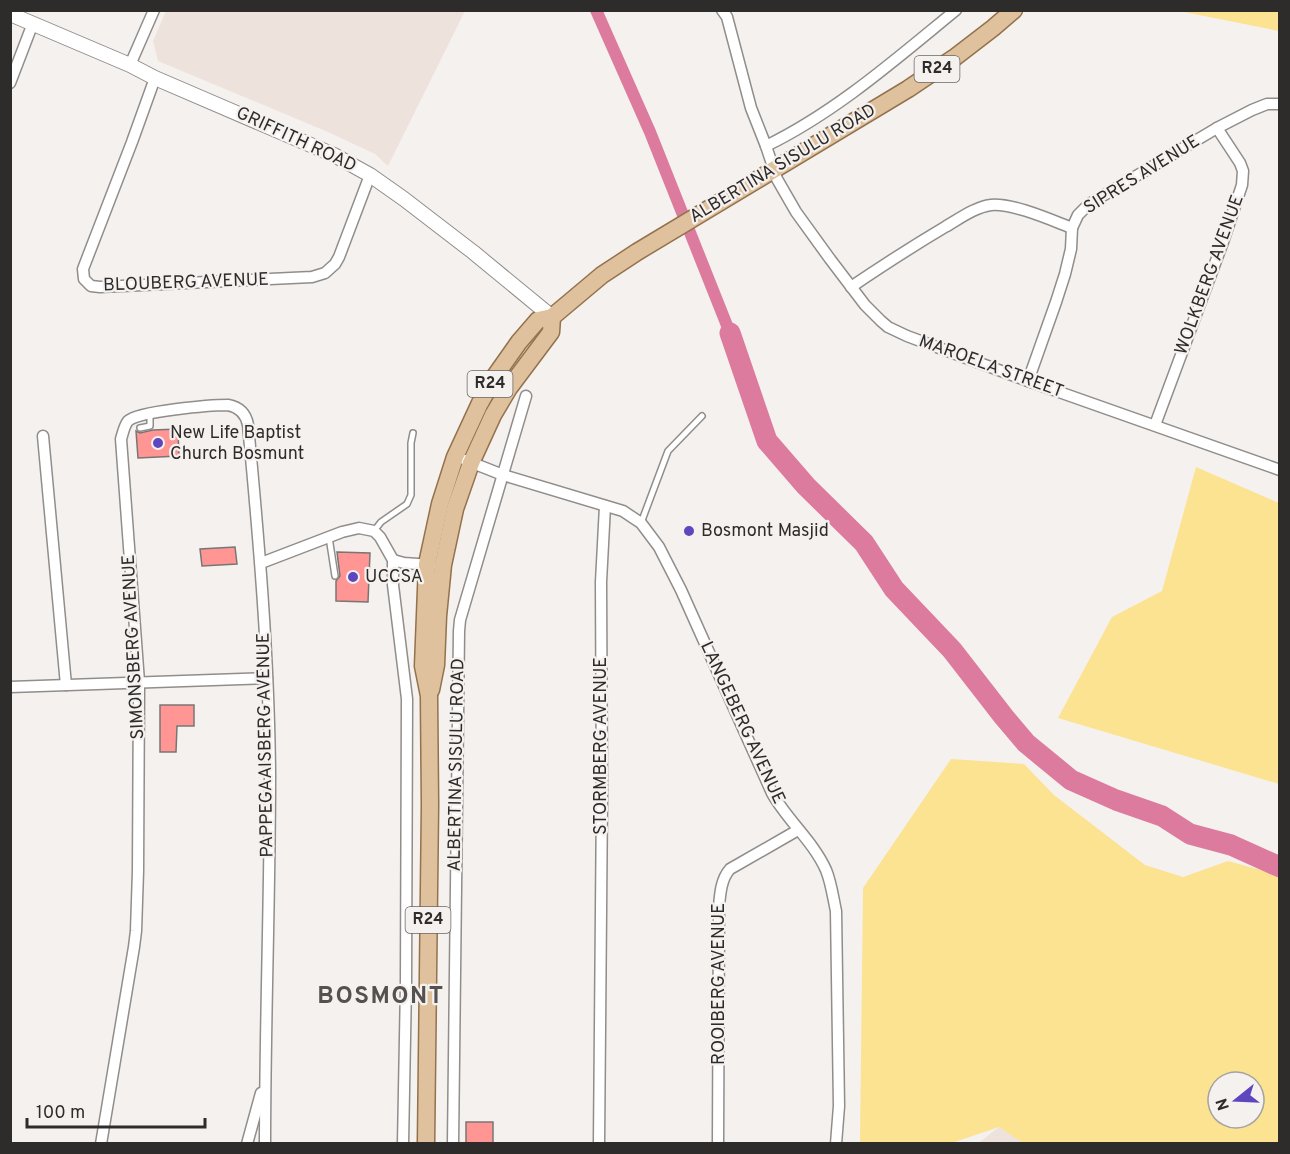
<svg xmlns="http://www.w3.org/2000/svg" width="1290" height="1154" font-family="Overpass,sans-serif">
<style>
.built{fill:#eee2dd}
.green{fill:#fce392;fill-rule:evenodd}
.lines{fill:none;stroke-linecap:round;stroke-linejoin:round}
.canal{stroke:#dc7b9e;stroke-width:12}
.river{stroke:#dc7b9e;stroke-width:21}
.building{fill:#ff9694;stroke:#797574;stroke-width:1.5}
.service-casing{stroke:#908d8b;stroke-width:8}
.minor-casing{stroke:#908d8b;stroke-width:13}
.tertiary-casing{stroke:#908d8b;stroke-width:16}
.primary-casing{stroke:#93724c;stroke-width:19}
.service{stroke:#fff;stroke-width:5}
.minor{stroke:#fff;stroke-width:10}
.tertiary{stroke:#fff;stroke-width:14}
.primary{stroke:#dfc19e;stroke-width:16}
.poi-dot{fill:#5e46be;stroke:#f5f1ef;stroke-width:2}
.labels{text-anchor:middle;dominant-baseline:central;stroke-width:4.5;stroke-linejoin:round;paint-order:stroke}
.shield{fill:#f5f1ef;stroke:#6a6766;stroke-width:1.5}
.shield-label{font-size:16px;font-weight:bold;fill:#2e2c2b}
.street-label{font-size:18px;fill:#2e2c2b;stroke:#f5f1ef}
.poi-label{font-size:18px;fill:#2e2c2b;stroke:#f5f1ef;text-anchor:start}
.district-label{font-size:24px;font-weight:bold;letter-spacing:1.5px;fill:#555150;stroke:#f5f1ef}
</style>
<rect width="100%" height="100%" fill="#f5f1ef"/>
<g class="built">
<polygon points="166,11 166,10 465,11 388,166 375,154 328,132 158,61 153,41"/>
<polygon points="999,1127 1023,1143 977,1144"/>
</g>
<g class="green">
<polygon points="1179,11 1279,11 1279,31"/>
<polygon points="1196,467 1279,503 1279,784 1058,718 1112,617 1162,591"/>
<path d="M951 759 1024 764 1054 795 1145 865 1183 877 1228 861 1279 875V1143H1023L999 1127 952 1143H860L863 888ZM1218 1082H1254V1118H1218Z"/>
</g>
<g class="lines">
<polyline class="canal" points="596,10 650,132 730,333"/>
<polyline class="river" points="730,333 767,441 806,486 864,543 894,589 952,650 1004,717 1026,743 1071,780 1116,800 1162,816 1190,834 1231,845 1280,867"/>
</g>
<g class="building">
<polygon points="178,429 179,456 138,458 136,431 140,433 153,430"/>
<polygon points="235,547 237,564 202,566 200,549"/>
<polygon points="337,552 370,553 368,602 336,601 336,581 340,576"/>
<polygon points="160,705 194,705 194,726 177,726 176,752 160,752"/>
<rect x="466" y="1122" width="27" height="21"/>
</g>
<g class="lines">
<defs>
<g id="service">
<polyline points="140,428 150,426 150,414"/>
<polyline points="641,523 668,451 702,416"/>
<polyline points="374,531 381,522 407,504 411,495 411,443 413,433"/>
<polyline points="329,537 335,576"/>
</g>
<g id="minor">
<polyline points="722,10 727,17 751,108 766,146 777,179 796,212 830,259 865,305 881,321 888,327 907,336 1028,381 1280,470"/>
<polyline points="130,65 154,10"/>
<polyline points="155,78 132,142 83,269 84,279 91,286 100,287 312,277 325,273 335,264 339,257 370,175"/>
<polyline points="10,83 33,23"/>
<path d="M766 146C836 112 896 59 956 10"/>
<path d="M851 287C882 266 913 246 945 227 959 219 975 207 991 205 1013 203 1051 220 1072 228"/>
<polyline points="1028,381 1056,302 1065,274 1071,249 1072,228 1078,215 1089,204 1217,128 1252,110 1267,104 1280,104"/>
<polyline points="1155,425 1223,242 1242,185 1243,171 1240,163 1217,128"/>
<polyline points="43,436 66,685"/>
<path d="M465 460 503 475 623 511 641 523 659 547 681 590 772 793C787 820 813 841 826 870 831 882 833 897 836 911L839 1106 836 1144"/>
<polyline points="393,560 404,563 431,565"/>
<polyline points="261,563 342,532 359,528 374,531 380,537 393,560 393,585 407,699 406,984 403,1144"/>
<polyline points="10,687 267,678"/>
<path d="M101 1144 134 947 136 931 138 871 139 682 121 439C123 433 124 426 128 421 139 411 211 405 228 405 239 407 246 414 248 425 259 541 269 658 270 775 270 898 265 1021 265 1144"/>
<polyline points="247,1144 261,1093"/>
<polyline points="453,1144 459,631 460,620 526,396"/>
<polyline points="599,1144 602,795 601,582 605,506"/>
<path d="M718 1144 719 907C720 894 721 879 730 869L798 830"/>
</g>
<polyline id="tertiary" points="10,14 130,65 155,78 334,155 370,175 404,199 473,252 552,317"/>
<g id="primary">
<polyline points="431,690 436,665 438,616 443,565 455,509 471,463 493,415 509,388 551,332 552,317"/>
<polyline points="426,1144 430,805 429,696 423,666 427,564 440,504 455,457 480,403 495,376 519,342 538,320 552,317 602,275 637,252 908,89 954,58 993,28 1014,10"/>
</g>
</defs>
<use href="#service" class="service-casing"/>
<use href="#minor" class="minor-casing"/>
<use href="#tertiary" class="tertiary-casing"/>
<use href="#primary" class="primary-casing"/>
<use href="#service" class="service"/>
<use href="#minor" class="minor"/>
<use href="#tertiary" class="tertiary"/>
<use href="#primary" class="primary"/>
</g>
<g class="poi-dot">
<circle cx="158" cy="443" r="6"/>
<circle cx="689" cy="531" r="6"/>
<circle cx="353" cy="577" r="6"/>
</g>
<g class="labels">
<g class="shield">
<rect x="914.5" y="56" width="45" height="26" rx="4.5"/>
<rect x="467.5" y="371" width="45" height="26" rx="4.5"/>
<rect x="405.5" y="907" width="45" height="26" rx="4.5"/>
</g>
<g class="shield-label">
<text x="937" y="69">R24</text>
<text x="490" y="384">R24</text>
<text x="428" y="920">R24</text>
</g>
<g class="street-label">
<text transform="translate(296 140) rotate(25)">GRIFFITH ROAD</text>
<text transform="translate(783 164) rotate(-31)">ALBERTINA SISULU ROAD</text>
<text transform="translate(1142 175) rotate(-32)">SIPRES AVENUE</text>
<text transform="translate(1210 275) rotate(-70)">WOLKBERG AVENUE</text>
<text transform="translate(186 283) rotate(-2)">BLOUBERG AVENUE</text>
<text transform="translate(991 367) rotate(20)">MAROELA STREET</text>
<text transform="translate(134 647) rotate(-93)">SIMONSBERG AVENUE</text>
<text transform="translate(742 723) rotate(65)">LANGEBERG AVENUE</text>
<text transform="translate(266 745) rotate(-91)">PAPPEGAAISBERG AVENUE</text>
<text transform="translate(601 746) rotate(-90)">STORMBERG AVENUE</text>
<text transform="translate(457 765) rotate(-89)">ALBERTINA SISULU ROAD</text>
<text transform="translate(719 984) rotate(-90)">ROOIBERG AVENUE</text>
</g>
<g class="poi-label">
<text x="170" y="433">New Life Baptist<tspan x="170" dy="21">Church Bosmunt</tspan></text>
<text x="701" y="531">Bosmont Masjid</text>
<text x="365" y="577">UCCSA</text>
</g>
<g class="district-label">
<text x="381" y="997">BOSMONT</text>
</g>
</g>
<rect width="1290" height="1154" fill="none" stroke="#2e2c2b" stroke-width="24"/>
<g transform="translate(1236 1100) rotate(252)"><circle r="28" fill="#f5f1ef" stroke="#a5a2a1" stroke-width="1.5"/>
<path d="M0-4.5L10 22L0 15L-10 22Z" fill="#5e46be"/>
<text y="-9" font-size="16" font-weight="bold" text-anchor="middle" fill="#2e2c2b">N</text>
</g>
<path d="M27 1118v9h178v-9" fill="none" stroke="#2e2c2b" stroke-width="3"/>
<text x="36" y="1118" font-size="18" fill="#2e2c2b" stroke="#f5f1ef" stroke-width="4.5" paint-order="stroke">100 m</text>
</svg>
